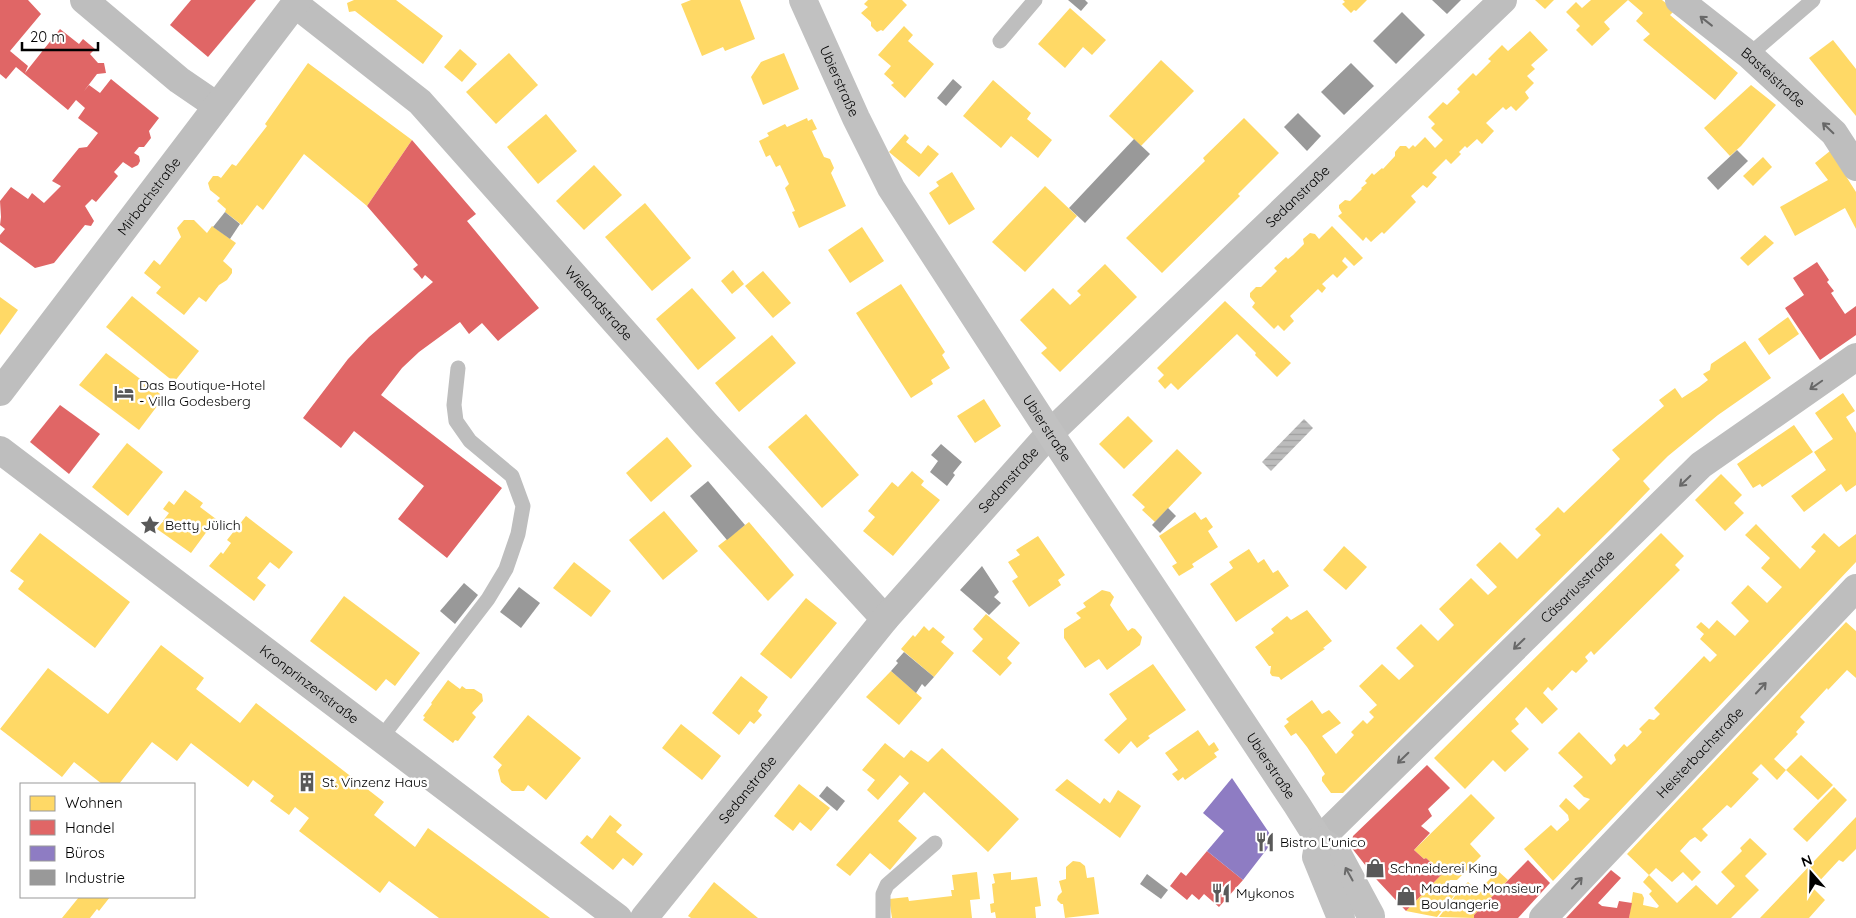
<svg xmlns="http://www.w3.org/2000/svg" width="1856" height="918" font-family="Quicksand,sans-serif">
<style>
.water{fill:url(#water-rules)}
.homes{fill:#ffd966}
.shops{fill:#e06666}
.offices{fill:#8e7cc3}
.industry{fill:#999}
.lines{fill:none;stroke-linecap:round;stroke-linejoin:round}
.lane{stroke:#bebebe;stroke-width:15}
.street{stroke:#bebebe;stroke-width:28}
.secondary{stroke:#c1c1c1;stroke-width:28}
.oneway{stroke:#686868}
.oneway2{stroke:#6a6a6a}
.labels{text-anchor:middle;dominant-baseline:central;stroke-width:5;stroke-linejoin:round;paint-order:stroke}
.street-label{font-size:14px;fill:#000;stroke:#fff}
.poi-label{font-size:14px;fill:#000;stroke:#fff;text-anchor:start}
</style>
<defs>
<pattern id="water-rules" width="6" height="5" patternUnits="userSpaceOnUse" patternTransform="scale(1.25)"><rect width="6" height="5" fill="#bcbcbc"/><path d="M0 2.5h6" fill="none" stroke="#a0a0a0"/></pattern>
</defs>
<rect width="100%" height="100%" fill="#fff"/>
<polygon class="water" points="1304,419 1313,428 1271,471 1262,462"/>
<g class="homes">
<polygon points="354,0 396,0 443,36 423,64 355,11 349,12 347,3"/>
<polygon points="691,0 740,0 755,39 725,51 723,47 702,56 681,4"/>
<polygon points="868,0 902,0 907,5 883,31 881,30 877,32 871,26 871,22 861,13 868,7 864,4"/>
<polygon points="1343,0 1367,0 1356,11 1354,10 1351,13 1342,4 1345,2"/>
<polygon points="1535,0 1554,0 1545,9"/>
<polygon points="1591,0 1662,0 1675,10 1670,15 1738,73 1715,100 1643,40 1650,34 1636,21 1643,13 1628,0 1604,22 1610,29 1592,46 1576,30 1580,26 1566,12 1576,2 1582,8"/>
<polygon points="1070,8 1106,40 1092,55 1083,47 1065,68 1038,44"/>
<polygon points="904,26 913,35 908,41 934,64 905,98 891,85 894,83 884,74 891,66 878,55"/>
<polygon points="1530,31 1548,50 1531,65 1535,69 1527,76 1534,83 1525,92 1529,98 1516,111 1511,106 1506,110 1503,107 1486,123 1494,131 1482,144 1477,139 1467,148 1465,146 1459,152 1461,154 1451,164 1446,159 1432,173 1437,177 1427,188 1423,185 1411,196 1416,202 1384,234 1382,232 1371,242 1366,237 1363,241 1338,216 1342,213 1339,208 1339,205 1345,200 1350,201 1362,189 1361,188 1367,183 1365,181 1372,173 1374,175 1382,168 1383,169 1395,156 1395,152 1400,146 1406,146 1409,149 1413,145 1415,147 1425,137 1435,148 1443,140 1431,128 1435,124 1428,117 1443,102 1447,105 1460,92 1457,89 1473,73 1476,76 1491,61 1488,59 1502,45 1508,51"/>
<polygon points="1833,40 1856,69 1856,116 1809,58"/>
<polygon points="460,49 477,64 462,82 444,67"/>
<polygon points="509,53 538,85 496,124 466,92"/>
<polygon points="784,53 799,89 763,105 751,77 761,62"/>
<polygon points="1161,60 1194,91 1141,146 1109,116"/>
<polygon points="308,63 412,140 367,206 304,154 263,210 257,205 242,225 225,212 226,209 217,201 220,198 210,190 208,183 213,176 218,176 221,178 232,164 236,166 267,126 265,124"/>
<polygon points="993,80 1031,113 1027,119 1052,140 1038,158 1011,136 1001,148 963,116"/>
<polygon points="1751,85 1776,105 1741,146 1730,156 1704,128"/>
<polygon points="546,114 577,151 538,184 507,147"/>
<polygon points="807,118 808,121 812,119 817,129 812,131 824,157 830,159 834,168 831,173 846,206 799,228 792,212 795,211 785,188 789,184 780,165 776,167 770,155 766,157 759,141 769,136 767,133 785,124 787,127"/>
<polygon points="1244,118 1279,153 1238,194 1240,196 1162,273 1126,238 1205,161 1203,158"/>
<polygon points="905,134 909,138 906,142 921,154 928,145 939,154 919,177 889,152"/>
<polygon points="1830,151 1856,192 1856,229 1845,208 1795,236 1780,207 1828,180 1815,163"/>
<polygon points="1763,157 1772,167 1753,186 1743,176"/>
<polygon points="594,165 622,195 584,230 556,201"/>
<polygon points="952,172 975,209 949,225 929,193 939,186 936,182"/>
<polygon points="1045,186 1077,216 1025,272 992,242"/>
<polygon points="645,203 691,258 652,291 605,237"/>
<polygon points="184,220 194,220 207,233 212,226 236,243 223,261 232,269 232,273 227,280 219,285 206,302 199,297 184,315 156,293 161,287 144,273 154,260 160,265 181,237 177,228"/>
<polygon points="1332,226 1363,258 1354,266 1345,257 1342,261 1348,267 1337,278 1333,274 1322,284 1326,288 1322,293 1318,289 1290,316 1294,321 1284,331 1278,325 1274,329 1252,307 1255,303 1250,297 1250,293 1256,287 1261,287 1277,271 1274,268 1286,257 1288,259 1293,255 1304,244 1303,239 1310,233 1315,234 1319,239"/>
<polygon points="862,227 884,261 850,283 828,250"/>
<polygon points="1765,235 1774,243 1748,266 1740,258"/>
<polygon points="1105,264 1137,297 1060,372 1041,353 1047,348 1020,320 1053,288 1070,305 1081,295 1077,291"/>
<polygon points="733,270 744,284 732,294 721,281"/>
<polygon points="763,271 791,303 773,318 745,286"/>
<polygon points="901,284 945,352 942,355 950,368 931,380 933,384 911,398 856,313"/>
<polygon points="692,288 736,338 698,370 656,319"/>
<polygon points="132,296 199,351 174,382 106,327"/>
<polygon points="0,297 18,310 0,335"/>
<polygon points="1225,301 1291,363 1277,377 1255,355 1256,353 1237,334 1178,390 1171,383 1165,389 1158,381 1164,375 1157,368"/>
<polygon points="1788,317 1799,334 1769,355 1758,339"/>
<polygon points="772,335 796,363 739,412 715,383"/>
<polygon points="1745,341 1771,378 1718,415 1668,456 1643,481 1650,489 1612,528 1343,793 1331,793 1322,781 1322,777 1325,774 1307,747 1296,733 1291,736 1284,726 1289,722 1286,719 1312,700 1322,714 1329,710 1341,723 1322,736 1336,754 1354,735 1351,732 1363,720 1367,724 1374,717 1369,712 1377,705 1359,686 1382,664 1399,680 1414,666 1396,648 1421,624 1438,641 1454,625 1439,609 1471,578 1488,595 1497,587 1476,565 1500,542 1517,559 1541,535 1535,529 1547,518 1558,507 1564,513 1620,459 1612,450 1664,406 1659,400 1675,388 1682,398 1699,387 1708,380 1703,374 1710,370 1711,364"/>
<polygon points="106,353 164,397 139,430 79,385"/>
<polygon points="1843,393 1855,411 1846,417 1856,433 1856,485 1846,492 1841,484 1804,512 1791,496 1826,470 1814,452 1833,439 1815,413"/>
<polygon points="984,399 1001,426 975,443 957,416"/>
<polygon points="806,414 859,475 822,508 768,447"/>
<polygon points="1128,416 1153,441 1124,469 1099,444"/>
<polygon points="1794,425 1813,452 1762,487 1760,484 1753,488 1737,464"/>
<polygon points="667,437 692,466 651,502 626,473"/>
<polygon points="127,443 163,472 128,516 92,487"/>
<polygon points="1177,449 1202,473 1155,522 1142,510 1145,507 1132,495"/>
<polygon points="912,471 924,481 921,485 940,500 893,556 863,531 875,517 868,511 892,482 898,487"/>
<polygon points="1721,474 1742,495 1734,503 1744,513 1725,531 1695,500"/>
<polygon points="185,490 203,503 200,507 216,519 191,553 157,529 169,513 163,509 169,501 174,505"/>
<polygon points="664,511 698,551 663,580 629,540"/>
<polygon points="1195,512 1201,520 1206,517 1213,527 1208,531 1218,547 1192,564 1194,567 1179,576 1172,566 1177,563 1159,536"/>
<polygon points="246,516 293,552 279,569 270,562 257,578 266,585 254,601 209,566 221,552 223,554 231,543 227,540"/>
<polygon points="749,522 794,575 768,601 718,546"/>
<polygon points="1756,524 1800,569 1816,551 1811,547 1824,533 1839,547 1856,534 1856,562 1553,881 1524,849 1551,825 1557,831 1569,820 1568,815 1559,806 1566,798 1579,810 1590,799 1584,797 1573,786 1583,777 1558,753 1579,732 1611,765 1616,760 1614,755 1624,744 1627,747 1635,740 1642,732 1639,729 1649,719 1654,720 1660,714 1654,708 1704,656 1710,662 1717,655 1700,639 1704,634 1696,627 1701,622 1709,629 1717,620 1735,636 1749,621 1731,603 1748,585 1767,603 1782,587 1761,568 1770,558 1745,535"/>
<polygon points="40,533 130,602 95,648 18,589 24,581 10,571"/>
<polygon points="1661,533 1684,556 1675,565 1680,570 1594,655 1591,651 1585,657 1588,661 1576,673 1572,670 1552,691 1548,687 1543,693 1558,709 1542,724 1526,707 1515,719 1519,724 1511,731 1529,749 1505,772 1493,760 1465,789 1434,758"/>
<polygon points="1038,536 1065,575 1058,580 1061,585 1029,607 1012,581 1018,577 1008,562 1020,555 1016,550"/>
<polygon points="1344,546 1367,567 1346,590 1323,570"/>
<polygon points="1249,549 1258,563 1264,559 1273,573 1278,570 1289,586 1236,622 1210,584 1233,568 1229,562"/>
<polygon points="574,562 611,591 591,617 553,588"/>
<polygon points="1102,590 1110,592 1114,597 1110,605 1128,631 1132,628 1135,629 1142,637 1140,645 1107,670 1099,659 1085,668 1064,638 1064,629 1081,618 1076,613 1086,607 1083,603"/>
<polygon points="344,596 420,653 395,686 386,679 376,691 310,641"/>
<polygon points="806,598 837,623 791,679 760,654"/>
<polygon points="1307,610 1332,641 1323,648 1325,649 1281,680 1279,677 1272,676 1270,673 1271,666 1269,666 1255,647 1274,633 1271,629 1287,616 1291,620"/>
<polygon points="986,614 1020,643 1007,658 1012,663 1000,676 972,651 983,639 973,629"/>
<polygon points="1846,622 1856,631 1856,678 1847,670 1828,690 1827,688 1800,717 1805,722 1796,732 1798,734 1774,759 1786,770 1801,755 1833,785 1818,800 1786,770 1777,780 1761,764 1752,773 1759,779 1731,808 1727,805 1702,829 1708,835 1701,842 1695,837 1690,840 1680,851 1701,872 1692,881 1683,872 1672,882 1656,868 1649,875 1677,903 1696,885 1717,905 1735,886 1721,872 1742,851 1740,848 1750,838 1767,854 1745,876 1759,890 1731,918 1629,918 1633,892 1642,894 1644,898 1643,905 1657,908 1659,906 1649,894 1652,891 1643,882 1649,875 1627,854"/>
<polygon points="924,626 929,631 933,627 945,637 941,642 954,653 934,677 901,649 913,635 915,637"/>
<polygon points="161,645 204,678 196,689 240,723 256,703 384,802 374,815 415,847 428,828 550,918 439,918 389,881 380,893 299,831 309,818 295,807 289,815 270,801 274,796 253,780 248,787 191,743 177,761 152,742 119,784 102,784 74,762 62,777 0,729 48,668 108,714"/>
<polygon points="1153,664 1186,710 1148,736 1150,738 1137,748 1131,741 1119,754 1104,740 1127,719 1109,694"/>
<polygon points="891,671 922,698 899,725 866,697"/>
<polygon points="741,676 768,697 758,711 762,715 754,724 750,721 739,735 712,713"/>
<polygon points="448,680 460,689 462,686 466,689 474,689 482,694 483,701 472,713 476,717 458,741 455,740 453,743 423,720 425,717 423,716 432,704 431,703"/>
<polygon points="528,715 581,758 546,800 528,785 524,791 512,791 501,782 498,770 502,765 493,757"/>
<polygon points="681,724 721,756 702,780 662,748"/>
<polygon points="1198,730 1209,746 1214,742 1219,750 1214,753 1217,757 1185,780 1183,777 1178,781 1172,774 1178,770 1165,753"/>
<polygon points="885,743 904,758 911,750 928,762 942,748 1019,819 988,852 924,792 898,821 917,838 890,870 870,853 850,876 836,865 909,783 900,775 878,800 867,790 875,780 862,770"/>
<polygon points="1067,779 1100,804 1104,798 1110,803 1118,790 1141,806 1120,838 1055,790"/>
<polygon points="799,784 830,808 811,831 800,822 793,831 774,816"/>
<polygon points="1834,787 1847,800 1807,842 1793,829"/>
<polygon points="1471,794 1495,818 1470,844 1481,856 1457,880 1450,880 1446,884 1457,892 1437,917 1406,911 1443,873 1426,858 1424,859 1414,850"/>
<polygon points="610,815 622,825 616,832 643,854 633,866 623,858 613,870 580,843 587,835 592,839"/>
<polygon points="1856,817 1856,849 1843,862 1839,860 1813,888 1825,900 1809,918 1760,918"/>
<polygon points="1073,861 1080,862 1085,866 1087,878 1094,877 1099,914 1065,918 1063,904 1061,904 1057,900 1058,896 1062,892 1059,881 1066,879 1066,867"/>
<polygon points="1498,871 1508,880 1474,915 1474,918 1439,917 1458,892 1468,882 1479,893 1484,890 1482,887"/>
<polygon points="977,872 980,899 970,900 972,918 892,918 889,899 908,897 909,901 952,896 951,890 954,890 952,875"/>
<polygon points="1011,872 1011,880 1037,877 1041,906 1035,907 1036,918 996,918 995,912 991,913 990,904 994,903 992,884 995,883 993,874"/>
<polygon points="714,882 758,918 691,918 688,916"/>
<polygon points="79,897 110,897 99,911 97,909 90,918 62,918"/>
</g>
<g class="shops">
<polygon points="0,0 28,0 41,14 10,51 28,66 25,73 60,29 79,44 83,39 95,49 90,54 98,63 104,63 106,73 97,74 84,91 89,85 100,93 111,79 159,118 149,131 151,138 144,147 139,147 134,153 139,156 140,161 138,165 132,168 123,162 114,172 118,176 96,202 92,199 85,206 94,221 91,226 85,225 54,263 35,268 0,242 0,235 5,229 0,225 1,217 0,201 11,187 28,199 32,193 44,203 61,186 52,181 79,148 87,147 98,133 78,118 85,108 76,100 68,110 16,67 6,79 0,74"/>
<polygon points="191,0 256,0 208,57 170,25"/>
<polygon points="412,140 476,214 467,221 539,308 498,341 482,323 469,334 460,322 419,352 402,368 381,395 502,488 447,558 398,519 424,486 354,431 341,448 303,418 348,359 369,337 433,282 425,275 422,279 418,274 413,269 418,265 367,206"/>
<polygon points="1817,262 1829,280 1827,282 1834,291 1831,293 1845,314 1856,306 1856,335 1820,360 1785,308 1804,295 1793,278"/>
<polygon points="60,405 100,434 69,474 30,442"/>
<polygon points="1427,765 1450,788 1428,809 1432,816 1421,826 1430,833 1414,850 1424,859 1426,858 1443,873 1406,911 1377,880 1351,847 1353,836"/>
<polygon points="1207,851 1243,880 1219,907 1204,894 1199,900 1192,894 1187,900 1170,886 1181,872 1186,876"/>
<polygon points="1528,860 1550,883 1518,918 1474,918 1474,915"/>
<polygon points="1611,870 1621,878 1598,903 1602,906 1617,908 1619,901 1632,903 1629,918 1566,918"/>
</g>
<polygon class="offices" points="1232,778 1274,840 1243,880 1207,851 1224,831 1203,813"/>
<g class="industry">
<polygon points="1068,0 1085,0 1088,3 1081,11"/>
<polygon points="1432,0 1461,0 1447,14"/>
<polygon points="1402,12 1425,35 1396,64 1373,41"/>
<polygon points="1351,63 1374,86 1344,115 1321,92"/>
<polygon points="953,79 962,87 946,106 937,98"/>
<polygon points="1298,113 1321,136 1307,151 1284,127"/>
<polygon points="1134,139 1150,154 1085,223 1069,208"/>
<polygon points="1737,150 1748,161 1718,190 1707,178"/>
<polygon points="225,212 240,224 230,239 213,227"/>
<polygon points="941,444 962,462 953,473 955,475 947,486 930,472 938,461 931,455"/>
<polygon points="708,481 745,525 727,540 690,496"/>
<polygon points="1168,508 1176,516 1160,533 1152,525"/>
<polygon points="982,566 999,592 994,597 1001,603 989,615 960,590"/>
<polygon points="464,583 478,595 455,624 440,611"/>
<polygon points="519,587 540,603 521,628 500,612"/>
<polygon points="904,652 934,677 925,687 922,684 916,693 891,671 898,663 896,661"/>
<polygon points="827,786 845,801 837,811 819,796"/>
<polygon points="1147,874 1168,890 1161,899 1140,884"/>
</g>
<g class="lines">
<g class="lane">
<polyline points="1000,41 1035,0"/>
<polyline points="1749,55 1813,0"/>
<polyline points="381,738 488,599 506,569 518,534 523,506 512,476 470,441 456,421 454,405 458,368"/>
<polyline points="883,918 883,894 887,885 935,843"/>
</g>
<g class="street">
<polyline points="84,0 179,80 217,106"/>
<path id="s1" d="M1679 0 1749 55 1834 133 1856 167"/>
<path id="s2" d="M295 4 420 102 706 424 885 619"/>
<path id="s3" d="M0 392 298 0"/>
<path id="s4" d="M0 450 618 918"/>
<path id="s5" d="M1319 840 1701 465 1856 357"/>
<path id="s6" d="M644 918 885 619 1050 433 1503 0"/>
<path id="s7" d="M1543 918 1856 588"/>
</g>
<g class="secondary">
<path id="s8" d="M803 0 856 118 891 188 1050 433 1297 805 1319 840 1336 851 1371 916"/>
<polyline points="1319,840 1316,857 1341,918"/>
</g>
</g>
<defs><path id="oneway-shaft" d="M-6 0H5M1.5-3L5.5 0L1.5 3" fill="none" stroke-width="1.6" stroke-linecap="round" stroke-linejoin="round" transform="scale(1.25)"/></defs>
<g class="oneway">
<use href="#oneway-shaft" transform="translate(1706 21) rotate(-142)"/>
<use href="#oneway-shaft" transform="translate(1828 128) rotate(-136)"/>
<use href="#oneway-shaft" transform="translate(1816 385) rotate(145)"/>
<use href="#oneway-shaft" transform="translate(1685 481) rotate(136)"/>
<use href="#oneway-shaft" transform="translate(1519 644) rotate(136)"/>
<use href="#oneway-shaft" transform="translate(1761 688) rotate(-47)"/>
<use href="#oneway-shaft" transform="translate(1403 758) rotate(136)"/>
<use href="#oneway-shaft" transform="translate(1577 883) rotate(-47)"/>
</g>
<use class="oneway2" href="#oneway-shaft" transform="translate(1349 874) rotate(-119)"/>
<defs>
<symbol id="hotel-bare" viewBox="-9 -9 18 18"><path d="M-6-4.5h1.5V1H6V5H4.5V3h-9V5H-6ZM-4 0a1.8 1.8 0 1 1 3.6 0ZM.5 0V-2.5h3Q6-2.5 6 0Z" fill="#595959" stroke="#fff" stroke-width="2.5" paint-order="stroke"/></symbol>
<symbol id="sight-bare" viewBox="-9 -9 18 18"><path d="M0-6L1.8-2.2L6-1.7L2.9 1.2L3.7 5.4L0 3.3L-3.7 5.4L-2.9 1.2L-6-1.7L-1.8-2.2Z" fill="#595959" stroke="#fff" stroke-width="2.5" paint-order="stroke"/></symbol>
<symbol id="building-bare" viewBox="-9 -9 18 18"><path d="M-4-6H4V6H1V3H-1V6H-4ZM-2.5-4.3h1.7v1.8h-1.7ZM.8-4.3h1.7v1.8H.8ZM-2.5-1h1.7V.8h-1.7ZM.8-1h1.7V.8H.8Z" fill="#595959" stroke="#fff" stroke-width="2.5" paint-order="stroke"/></symbol>
<symbol id="restaurant-bare" viewBox="-9 -9 18 18"><path d="M-5-6h1v4h1v-4h1v4h1v-4h1v5L-1.5 .5V6h-2V.5L-5-1ZM5-6V6H3V1.5H1.5Q1.5-4 5-6Z" fill="#595959" stroke="#fff" stroke-width="2.5" paint-order="stroke"/></symbol>
<symbol id="shop-bare" viewBox="-9 -9 18 18"><path d="M-5-2.5h2.3a2.7 3.5 0 0 1 5.4 0H5L5.5 6h-11ZM-1.5-2.5h3a1.5 2.3 0 0 0-3 0Z" fill="#595959" stroke="#fff" stroke-width="2.5" paint-order="stroke"/></symbol>
</defs>
<g fill-rule="evenodd">
<use href="#hotel-bare" x="110" y="379" width="28" height="28"/>
<use href="#sight-bare" x="136" y="511" width="28" height="28"/>
<use href="#building-bare" x="293" y="768" width="28" height="28"/>
<use href="#restaurant-bare" x="1251" y="828" width="28" height="28"/>
<use href="#shop-bare" x="1361" y="854" width="28" height="28"/>
<use href="#restaurant-bare" x="1207" y="879" width="28" height="28"/>
<use href="#shop-bare" x="1392" y="882" width="28" height="28"/>
</g>
<g class="labels">
<g class="street-label">
<text stroke="none"><textPath href="#s1" startOffset="122">Basteistraße</textPath></text>
<text stroke="none"><textPath href="#s8" startOffset="89">Ubierstraße</textPath></text>
<text stroke="none"><textPath href="#s3" startOffset="246">Mirbachstraße</textPath></text>
<text stroke="none"><textPath href="#s6" startOffset="975">Sedanstraße</textPath></text>
<text stroke="none"><textPath href="#s2" startOffset="428">Wielandstraße</textPath></text>
<text stroke="none"><textPath href="#s8" startOffset="494">Ubierstraße</textPath></text>
<text stroke="none"><textPath href="#s6" startOffset="570">Sedanstraße</textPath></text>
<text stroke="none"><textPath href="#s5" startOffset="362">Cäsariusstraße</textPath></text>
<text stroke="none"><textPath href="#s4" startOffset="388">Kronprinzenstraße</textPath></text>
<text stroke="none"><textPath href="#s7" startOffset="228">Heisterbachstraße</textPath></text>
<text stroke="none"><textPath href="#s8" startOffset="899">Ubierstraße</textPath></text>
<text stroke="none"><textPath href="#s6" startOffset="165">Sedanstraße</textPath></text>
</g>
<g class="poi-label">
<text x="139" y="385">Das Boutique-Hotel<tspan x="139" dy="16">- Villa Godesberg</tspan></text>
<text x="165" y="525">Betty Jülich</text>
<text x="322" y="782">St. Vinzenz Haus</text>
<text x="1280" y="842">Bistro L'unico</text>
<text x="1390" y="868">Schneiderei King</text>
<text x="1421" y="888">Madame Monsieur<tspan x="1421" dy="16">Boulangerie</tspan></text>
<text x="1236" y="893">Mykonos</text>
</g>
</g>
<rect x="20" y="783" width="175" height="115" fill="#ffffff" stroke="#999999"/>
<rect x="30" y="796" width="25" height="15" fill="#ffd966" stroke="#999999"/>
<text x="65" y="808" font-size="15" fill="#000000">Wohnen</text>
<rect x="30" y="820" width="25" height="15" fill="#e06666" stroke="#999999"/>
<text x="65" y="833" font-size="15" fill="#000000">Handel</text>
<rect x="30" y="846" width="25" height="15" fill="#8e7cc3" stroke="#999999"/>
<text x="65" y="858" font-size="15" fill="#000000">Büros</text>
<rect x="30" y="870" width="25" height="15" fill="#999999" stroke="#999999"/>
<text x="65" y="883" font-size="15" fill="#000000">Industrie</text>
<g transform="translate(1811 873) rotate(340)" stroke="#ffffff" stroke-width="4" paint-order="stroke">
<path d="M0-4L9 19L0 12L-9 19Z" fill="#000000"/>
<text y="-8" font-size="14" font-weight="bold" text-anchor="middle" fill="#000000">N</text>
</g>
<path d="M22 42v8h76v-8" fill="none" stroke="#000000" stroke-width="2.5"/>
<text x="30" y="42" font-size="15" fill="#000000" stroke="#ffffff" stroke-width="4" paint-order="stroke">20 m</text>
</svg>
